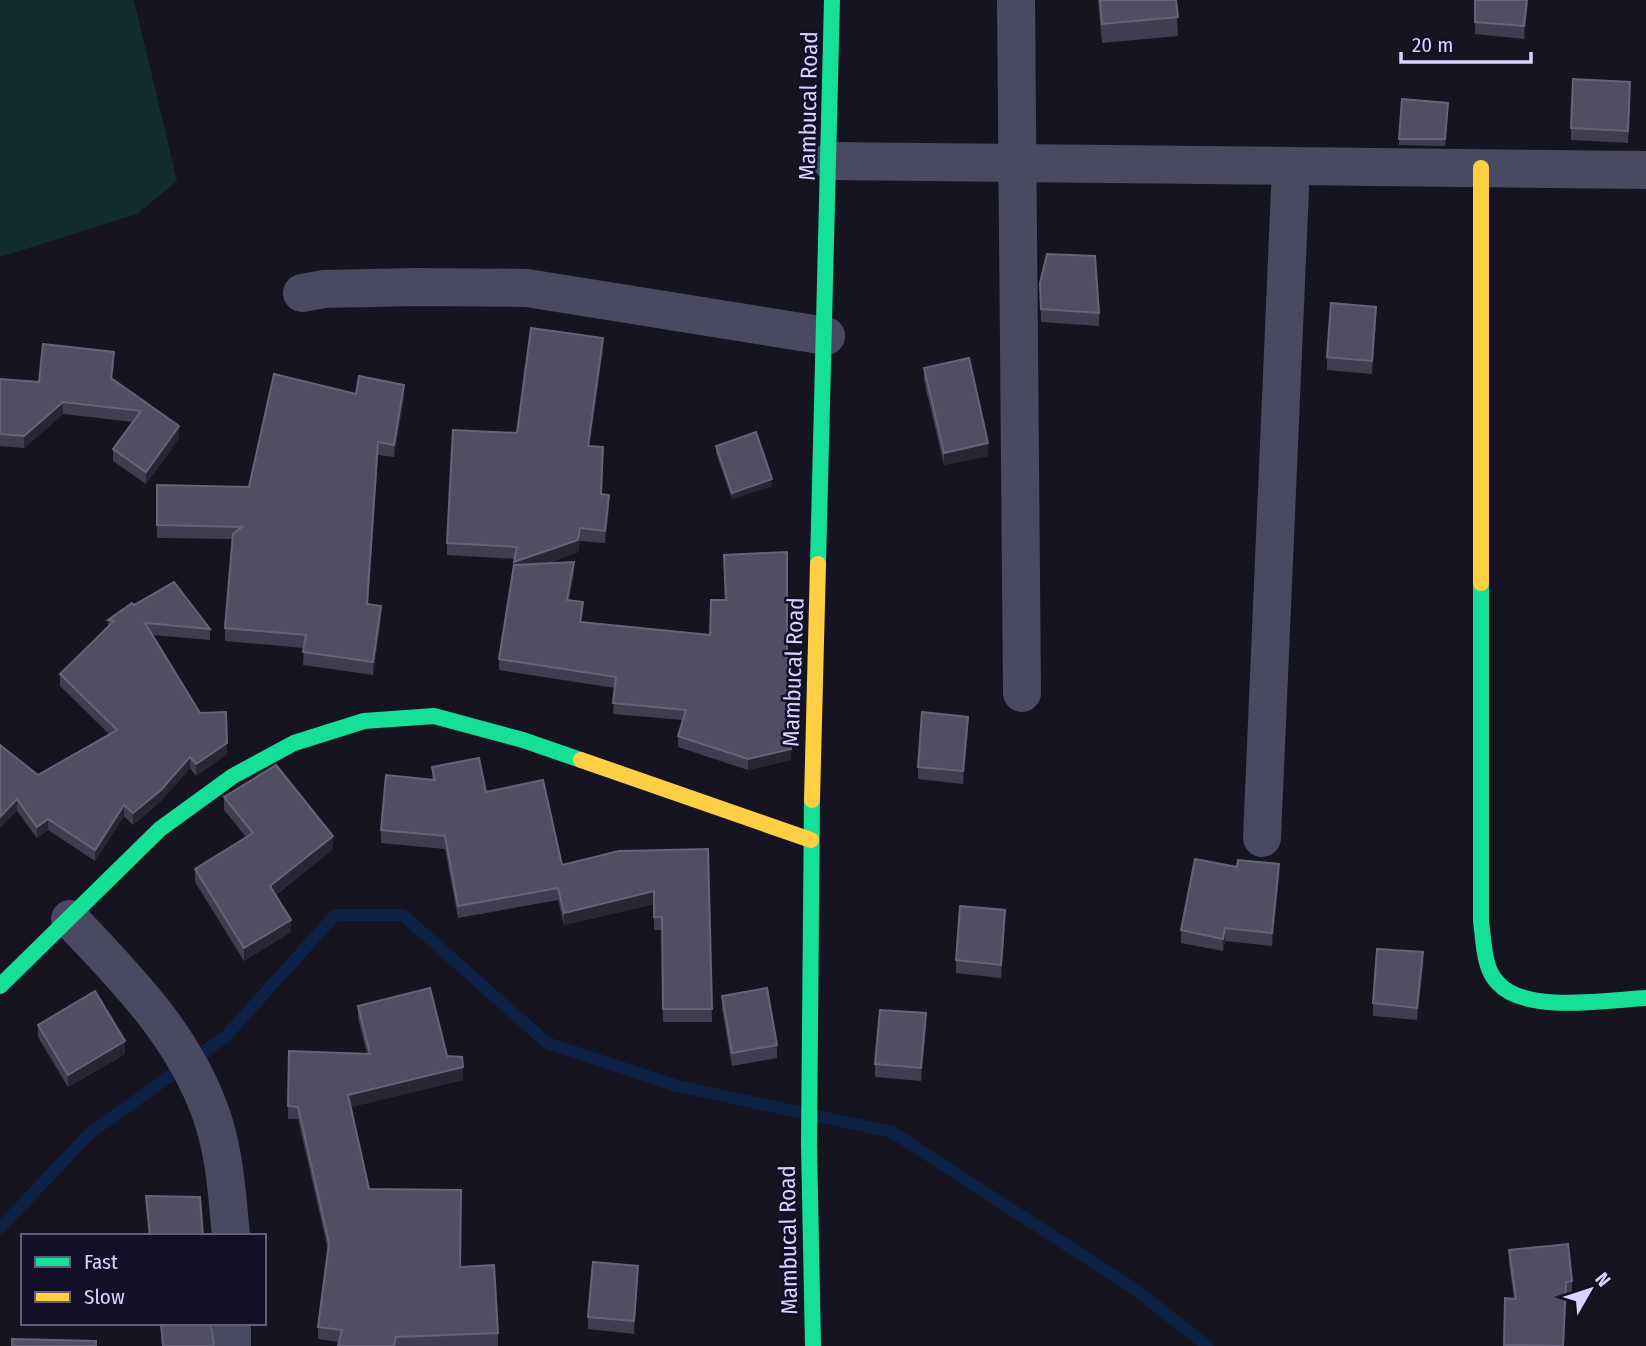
<svg xmlns="http://www.w3.org/2000/svg" width="1646" height="1346" font-family="'Fira Sans Condensed',sans-serif">
<style>
.green{fill:#132c2d}
.lines{fill:none;stroke-linecap:round;stroke-linejoin:round}
.stream{stroke:#0d2144;stroke-width:12}
.street{stroke:#4a4962;stroke-width:38}
.fast{stroke:#16e098;stroke-width:16}
.slow{stroke:#ffcf43;stroke-width:16}
.wall{fill:#403d50}
.shaded-wall{fill:#282635}
.building{fill:#504e63;stroke:#66637b;stroke-width:2}
.labels{text-anchor:middle;dominant-baseline:central;stroke-width:5;stroke-linejoin:round;paint-order:stroke}
.street-label{font-size:23px;fill:#d9d4ff;stroke:#130f26}
</style>
<rect width="100%" height="100%" fill="#161421"/>
<polygon class="green" points="0,0 134,0 177,181 137,214 0,257"/>
<g class="lines">
<polyline class="stream" points="0,1228 90,1133 226,1036 335,915 403,915 547,1043 677,1086 892,1132 1136,1290 1207,1346"/>
<g class="street">
<polyline points="1016,0 1022,693"/>
<polyline points="831,161 1646,170"/>
<polyline points="302,293 324,289 416,287 527,288 826,336"/>
<polyline points="1262,838 1291,166"/>
<path d="M70 919C126 978 184 1036 211 1114 225 1153 227 1195 231 1236"/>
<polyline points="232,1323 232,1346"/>
</g>
<g class="fast">
<polyline points="818,564 832,0"/>
<path d="M1481 583V921C1484 941 1483 968 1498 983 1525 1014 1608 1000 1646 998"/>
<polyline points="812,800 809,1144 813,1346"/>
<polyline points="0,986 160,829 233,776 294,743 364,721 434,716 523,740 581,760"/>
</g>
<g class="slow">
<polyline points="1481,168 1481,583"/>
<polyline points="581,760 811,840"/>
<polyline points="812,800 818,564"/>
</g>
</g>
<g class="wall">
<polygon points="1098,0 1176,0 1178,36 1102,43"/>
<polygon points="1475,0 1528,0 1524,39 1475,34"/>
<polygon points="1630,95 1628,143 1571,140 1571,128"/>
<polygon points="1448,109 1445,146 1399,145 1399,139"/>
<polygon points="1040,283 1099,313 1099,326 1041,322"/>
<polygon points="1376,319 1372,374 1327,370 1327,357"/>
<polygon points="603,350 589,446 602,494 609,507 605,543 580,541 578,552 545,564 574,573 569,600 583,613 581,622 787,672 791,760 748,770 678,747 678,736 683,720 613,714 615,688 499,670 499,659 515,559 447,555 447,543 517,433"/>
<polygon points="114,365 112,379 179,438 146,484 113,461 113,449 133,422 63,414 24,448 0,446 0,379 39,382"/>
<polygon points="924,368 988,456 944,465 924,381"/>
<polygon points="404,397 394,457 378,455 368,604 381,619 373,675 303,665 304,648 225,641 225,628 232,539 157,538 157,485 249,487"/>
<polygon points="716,446 772,486 732,499 716,453"/>
<polygon points="134,605 210,629 210,640 152,635 200,713 227,754 196,776 190,768 161,801 133,825 124,816 95,861 48,830 37,838 17,811 0,745 38,775 109,734 60,686 60,674 108,626 108,620"/>
<polygon points="968,730 963,784 918,779 918,767"/>
<polygon points="432,767 486,792 562,865 708,849 712,1022 663,1022 662,930 654,930 654,904 564,925 558,900 458,918 445,849 381,843 381,830 432,780"/>
<polygon points="224,797 333,849 276,895 291,932 244,961 195,882 195,869 246,837 224,810"/>
<polygon points="1279,877 1272,946 1225,941 1223,951 1181,943 1181,930"/>
<polygon points="1005,923 1001,978 956,973 956,960"/>
<polygon points="1423,965 1417,1020 1373,1016 1373,1003"/>
<polygon points="722,996 777,1045 777,1058 732,1066 722,1009"/>
<polygon points="358,1006 447,1056 463,1080 350,1107 369,1189 460,1267 498,1333 498,1346 338,1346 339,1342 318,1339 318,1327 328,1250 298,1119 288,1119 289,1051 367,1054 358,1018"/>
<polygon points="38,1025 125,1054 68,1087 38,1037"/>
<polygon points="926,1026 921,1081 875,1077 875,1064"/>
<polygon points="1509,1250 1572,1281 1572,1294 1566,1294 1564,1346 1504,1346 1505,1298 1514,1299 1509,1263"/>
<polygon points="638,1279 634,1334 588,1329 588,1317"/>
</g>
<g class="shaded-wall">
<polygon points="1527,0 1528,0 1524,39 1524,26"/>
<polygon points="1376,307 1376,319 1372,374 1372,361"/>
<polygon points="603,338 603,350 588,458 588,446"/>
<polygon points="404,385 404,397 394,457 394,445"/>
<polygon points="63,402 63,414 24,448 24,436"/>
<polygon points="179,426 179,438 146,484 146,472"/>
<polygon points="378,442 378,455 367,617 367,604"/>
<polygon points="988,443 988,456 944,465 944,453"/>
<polygon points="772,479 772,486 732,499 732,493"/>
<polygon points="609,495 609,507 605,543 605,531"/>
<polygon points="580,528 580,541 578,552 514,574 514,562"/>
<polygon points="574,562 574,573 567,611 567,600"/>
<polygon points="381,606 381,619 373,675 373,662"/>
<polygon points="793,685 791,760 748,770 748,759"/>
<polygon points="968,717 968,730 963,784 963,771"/>
<polygon points="227,743 227,754 196,776 196,764"/>
<polygon points="190,757 190,768 161,801 133,825 133,813"/>
<polygon points="17,799 17,811 0,828 0,817"/>
<polygon points="124,805 124,816 95,861 95,850"/>
<polygon points="48,819 48,830 37,838 37,827"/>
<polygon points="333,836 333,849 270,899 270,886"/>
<polygon points="1279,864 1279,877 1272,946 1272,933"/>
<polygon points="654,891 654,904 564,925 564,913"/>
<polygon points="1005,910 1005,923 1001,978 1001,965"/>
<polygon points="291,920 291,932 244,961 244,948"/>
<polygon points="1225,928 1225,941 1223,951 1223,939"/>
<polygon points="1423,952 1423,965 1417,1020 1417,1008"/>
<polygon points="926,1013 926,1026 921,1081 921,1068"/>
<polygon points="125,1041 125,1054 68,1087 68,1075"/>
<polygon points="463,1067 463,1080 348,1108 348,1095"/>
<polygon points="638,1266 638,1279 634,1334 634,1321"/>
</g>
<g class="building">
<polygon points="1100,0 1176,0 1178,17 1102,24"/>
<polygon points="1475,0 1527,0 1524,26 1475,22"/>
<polygon points="1573,79 1630,82 1628,131 1571,128"/>
<polygon points="1402,99 1448,103 1445,139 1399,139"/>
<polygon points="1047,254 1095,256 1099,313 1041,309 1040,283"/>
<polygon points="1331,303 1376,307 1372,361 1327,357"/>
<polygon points="531,328 603,338 588,446 603,447 601,494 609,495 605,531 580,528 578,540 514,562 517,547 447,543 453,430 517,433"/>
<polygon points="43,344 114,352 111,378 179,426 146,472 113,449 141,411 63,402 24,436 0,434 0,379 39,382"/>
<polygon points="969,358 988,443 944,453 924,368"/>
<polygon points="274,374 356,394 359,376 404,385 394,445 378,442 367,604 381,606 373,662 303,652 306,635 225,628 233,534 242,527 157,525 157,485 249,487"/>
<polygon points="756,432 772,479 732,493 716,446"/>
<polygon points="787,552 787,672 793,674 791,749 748,759 678,736 686,710 613,703 616,677 499,659 514,565 574,562 567,600 583,602 580,622 710,635 711,600 726,600 724,555"/>
<polygon points="174,582 210,629 145,623 200,713 226,712 227,743 196,764 190,757 161,790 133,813 124,805 95,850 48,819 37,827 17,799 0,817 0,745 38,775 117,730 60,674 114,621 108,620 132,603 134,605"/>
<polygon points="922,712 968,717 963,771 918,767"/>
<polygon points="479,758 486,792 543,780 562,865 619,851 708,849 712,1009 663,1009 662,917 654,917 654,891 564,913 558,888 458,906 445,836 381,830 386,775 435,780 432,767"/>
<polygon points="276,765 333,836 270,886 291,920 244,948 195,869 253,833 224,797"/>
<polygon points="1195,859 1237,867 1238,860 1279,864 1272,933 1225,928 1223,939 1181,930"/>
<polygon points="960,906 1005,910 1001,965 956,960"/>
<polygon points="1377,949 1423,952 1417,1008 1373,1003"/>
<polygon points="430,988 447,1056 462,1057 463,1067 348,1095 369,1189 461,1190 460,1267 494,1265 498,1333 396,1337 394,1346 338,1346 342,1330 318,1327 329,1243 298,1107 288,1106 289,1051 370,1054 358,1006"/>
<polygon points="767,988 777,1045 732,1053 722,996"/>
<polygon points="95,991 125,1041 68,1075 38,1025"/>
<polygon points="880,1010 926,1013 921,1068 875,1064"/>
<polygon points="146,1196 200,1197 203,1236 150,1236"/>
<polygon points="1568,1244 1572,1281 1566,1282 1563,1346 1504,1345 1505,1298 1516,1299 1509,1250"/>
<polygon points="593,1262 638,1266 634,1321 588,1317"/>
<polygon points="161,1323 211,1323 214,1346 163,1346"/>
<polygon points="12,1339 96,1341 96,1346 12,1346"/>
</g>
<g class="labels">
<g class="street-label">
<text transform="translate(808 106) rotate(-89)">Mambucal Road</text>
<text transform="translate(793 672) rotate(-88)">Mambucal Road</text>
<text transform="translate(788 1240) rotate(-91)">Mambucal Road</text>
</g>
</g>
<rect x="21" y="1234" width="245" height="91" fill="#130f26" stroke="#625e7d" stroke-width="2"/>
<rect x="35" y="1257" width="35" height="10" fill="#16e098" stroke="#625e7d" stroke-width="2"/>
<text x="84" y="1269" font-size="21" fill="#d9d4ff">Fast</text>
<rect x="35" y="1292" width="35" height="10" fill="#ffcf43" stroke="#625e7d" stroke-width="2"/>
<text x="84" y="1304" font-size="21" fill="#d9d4ff">Slow</text>
<g transform="translate(1590 1290) rotate(51)" stroke="#130f26" stroke-width="5" paint-order="stroke">
<path d="M0-5L12 26L0 18L-12 26Z" fill="#d9d4ff"/>
<text y="-10" font-size="19" font-weight="bold" text-anchor="middle" fill="#d9d4ff">N</text>
</g>
<path d="M1401 52v10h130v-10" fill="none" stroke="#d9d4ff" stroke-width="3.5"/>
<text x="1412" y="52" font-size="21" fill="#d9d4ff" stroke="#130f26" stroke-width="5" paint-order="stroke">20 m</text>
</svg>
